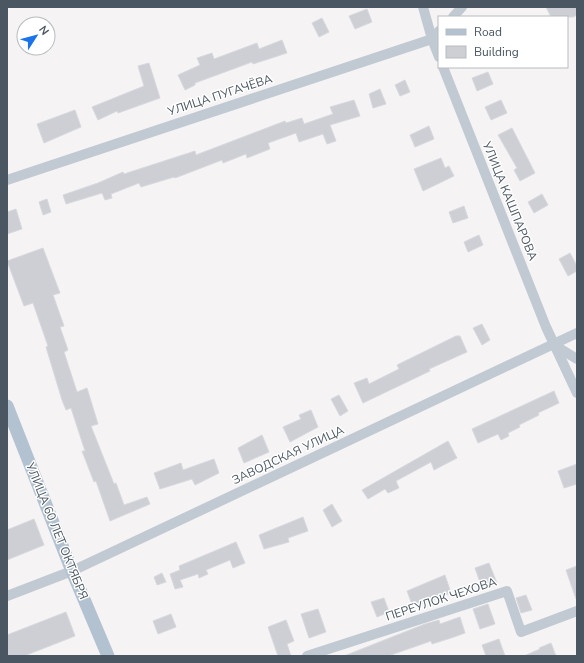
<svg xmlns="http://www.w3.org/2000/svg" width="584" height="663" font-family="'Nunito Sans',sans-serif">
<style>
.building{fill:#cdcfd5;stroke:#d7d9de}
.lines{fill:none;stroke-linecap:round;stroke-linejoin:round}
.minor{stroke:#c1cad2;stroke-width:10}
.major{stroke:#b3c2d1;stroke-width:13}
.labels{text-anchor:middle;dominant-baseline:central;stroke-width:3;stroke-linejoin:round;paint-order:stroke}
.street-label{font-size:12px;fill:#4a5661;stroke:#fff}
</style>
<rect width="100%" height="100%" fill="#f5f3f3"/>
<g class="building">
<polygon points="546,7 577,7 577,15 573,17 551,17"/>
<polygon points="367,9 372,22 355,29 349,16"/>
<polygon points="322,18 329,32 319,37 312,23"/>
<polygon points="282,40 287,53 253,64 252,62 195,83 195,85 185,90 178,75 200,65 197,58 212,53 214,59 257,43 259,49"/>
<polygon points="149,63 160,98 118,113 117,111 98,120 92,107 144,86 138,66"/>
<polygon points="488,72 493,84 477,91 472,78"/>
<polygon points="405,80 410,92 400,96 395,85"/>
<polygon points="380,89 386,104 373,108 369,94"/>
<polygon points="354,100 360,116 330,125 336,141 327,144 323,134 299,142 296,133 268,143 270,149 247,158 246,154 223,163 222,160 175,178 174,177 141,187 139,183 111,194 112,198 105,200 102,193 66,204 63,195 98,183 123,172 124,174 195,151 196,155 285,121 286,123 302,118 304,124 333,114 330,107"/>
<polygon points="501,100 507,113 491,120 485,107"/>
<polygon points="75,110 81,127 44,143 37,124"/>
<polygon points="429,126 434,139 415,147 410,135"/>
<polygon points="512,128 535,173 520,181 514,170 517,168 498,135"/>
<polygon points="441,158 445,168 449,166 454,176 423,191 414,169"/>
<polygon points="542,194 548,205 534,213 528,202"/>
<polygon points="47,199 51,212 43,215 39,202"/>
<polygon points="464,206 468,218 453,223 449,212"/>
<polygon points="16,209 22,229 7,234 7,212"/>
<polygon points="479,235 483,245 468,252 464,242"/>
<polygon points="43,248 60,293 53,295 64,326 60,327 68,350 64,352 77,392 87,388 98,424 91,426 114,484 116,483 124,505 147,497 150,504 110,521 96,481 94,482 82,451 85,451 71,408 66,410 62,400 46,347 48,346 33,303 24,306 7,261"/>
<polygon points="570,253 577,266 577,271 568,276 559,259"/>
<polygon points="482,324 490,340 482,345 473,328"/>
<polygon points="456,336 460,336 467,352 429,369 430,371 363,403 354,383 367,378 369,384 399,369 397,365"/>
<polygon points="554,391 559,403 538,413 539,415 519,425 520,427 508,433 509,436 501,440 498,434 478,443 472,429"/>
<polygon points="339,395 348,411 340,416 331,399"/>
<polygon points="311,410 318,427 290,442 283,427 301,419 299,415"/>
<polygon points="262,435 269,452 244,463 238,448"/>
<polygon points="448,441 457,458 434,470 431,462 396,481 399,488 388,493 385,489 368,499 362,490"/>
<polygon points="214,459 219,473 195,485 192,479 160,489 154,473 181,463 183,470"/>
<polygon points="577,464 577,484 564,488 558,471"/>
<polygon points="332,504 342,521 332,527 323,510"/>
<polygon points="303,517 308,531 288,538 289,542 264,549 259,535"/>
<polygon points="34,519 44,545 7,560 7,530"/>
<polygon points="236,542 245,563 233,568 230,560 206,570 208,574 199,578 198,574 180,580 183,587 175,589 170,574 180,570 179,566"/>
<polygon points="489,563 497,583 482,588 475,568"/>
<polygon points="577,566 577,599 576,599 566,570"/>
<polygon points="162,573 166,582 157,585 154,577"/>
<polygon points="445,575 451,593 413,607 407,591"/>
<polygon points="526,595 532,610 521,613 516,598"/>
<polygon points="384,598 389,612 377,617 371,602"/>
<polygon points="488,604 495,624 480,629 473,609"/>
<polygon points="318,609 326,632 309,638 301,614"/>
<polygon points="66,612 75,636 24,656 7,656 7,635"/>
<polygon points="171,614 176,627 158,634 153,621"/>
<polygon points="460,617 465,633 454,637 432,644 431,641 388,656 344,656 425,624 439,620 440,624"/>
<polygon points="286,620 294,641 287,644 291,656 278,656 268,627"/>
<polygon points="499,639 505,656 486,656 482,645"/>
<polygon points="551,643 556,656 524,656 540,649 539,648"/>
</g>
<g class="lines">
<g class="minor">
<polyline points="423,7 432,39 439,57"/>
<polyline points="453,17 462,7"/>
<polyline points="443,67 546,327 577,393"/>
<polyline points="7,180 432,39 439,31"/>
<polyline points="554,345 577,359"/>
<polyline points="7,596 72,571 577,333"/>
<polyline points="307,656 507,591 521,632 577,611"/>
</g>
<polyline class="major" points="7,406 72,571 108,656"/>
</g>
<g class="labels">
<g class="street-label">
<text transform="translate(220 95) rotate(-18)">УЛИЦА ПУГАЧЁВА</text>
<text transform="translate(510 201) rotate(68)">УЛИЦА КАШПАРОВА</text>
<text transform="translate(288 455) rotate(-25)">ЗАВОДСКАЯ УЛИЦА</text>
<text transform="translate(57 531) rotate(68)">УЛИЦА 60 ЛЕТ ОКТЯБРЯ</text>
<text transform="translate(441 599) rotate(-18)">ПЕРЕУЛОК ЧЕХОВА</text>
</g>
</g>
<rect width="584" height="663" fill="none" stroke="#4a5661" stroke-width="16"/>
<rect x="438" y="16" width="130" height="52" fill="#ffffff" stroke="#b7bbc0"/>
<rect x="446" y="29" width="20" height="6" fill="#b3c2d1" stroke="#b7bbc0"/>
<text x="474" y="36" font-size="12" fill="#4a5661">Road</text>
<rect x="446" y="46" width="20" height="12" fill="#cdcfd5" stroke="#b7bbc0"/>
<text x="474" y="56" font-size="12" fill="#4a5661">Building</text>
<g transform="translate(36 36) rotate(54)"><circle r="19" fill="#ffffff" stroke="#b7bbc0"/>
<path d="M0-3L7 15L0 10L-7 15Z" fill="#1a73e8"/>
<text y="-6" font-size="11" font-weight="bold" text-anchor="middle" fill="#4a5661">N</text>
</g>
</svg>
